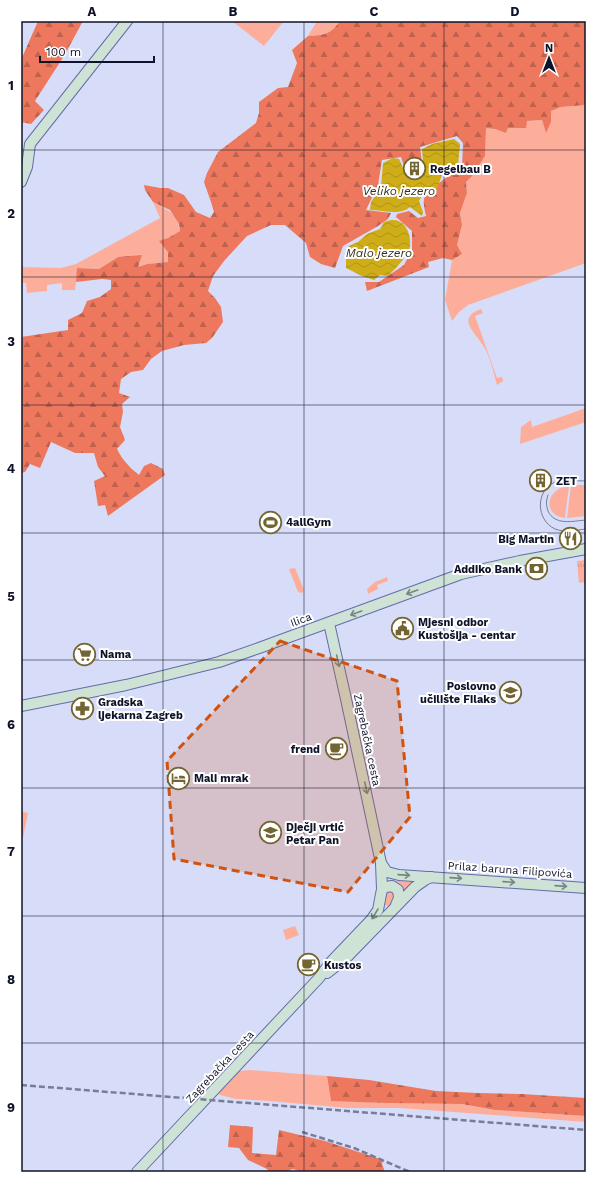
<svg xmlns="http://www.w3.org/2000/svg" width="607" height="1193" font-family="'Work Sans',sans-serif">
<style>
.green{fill:#fdae9b}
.forest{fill:url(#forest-firs)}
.park{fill:url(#park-tufts)}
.water{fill:url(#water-waves)}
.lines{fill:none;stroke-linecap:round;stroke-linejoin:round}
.secondary-casing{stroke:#616da9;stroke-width:12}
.secondary{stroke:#cee2d5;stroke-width:10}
.tram{stroke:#787d97;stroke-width:1}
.rail{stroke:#787d97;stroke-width:2.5;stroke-dasharray:6 3;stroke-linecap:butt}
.oneway{stroke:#788588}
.marked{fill:#d2520f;fill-opacity:0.2;stroke:#d2520f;stroke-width:3;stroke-dasharray:8 5;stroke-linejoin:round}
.grid{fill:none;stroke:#0f132a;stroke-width:1;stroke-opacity:0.55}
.labels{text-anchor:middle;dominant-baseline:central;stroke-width:4;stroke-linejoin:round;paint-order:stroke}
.poi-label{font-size:11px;font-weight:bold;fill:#0f132a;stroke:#fff;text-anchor:start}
.street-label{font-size:11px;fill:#0f132a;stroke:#fff}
.water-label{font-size:12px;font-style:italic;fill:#342e19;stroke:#fff}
.neatline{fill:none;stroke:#0f132a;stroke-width:1.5}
.grid-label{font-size:13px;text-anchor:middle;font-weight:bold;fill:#0f132a}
</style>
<defs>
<pattern id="forest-firs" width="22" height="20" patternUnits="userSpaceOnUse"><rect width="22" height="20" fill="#ed785d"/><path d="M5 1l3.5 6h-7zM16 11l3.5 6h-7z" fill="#be614d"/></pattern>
<pattern id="park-tufts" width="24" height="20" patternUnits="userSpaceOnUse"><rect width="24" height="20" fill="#fdae9b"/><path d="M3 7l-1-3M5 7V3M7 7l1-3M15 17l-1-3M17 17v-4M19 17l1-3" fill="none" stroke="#d89586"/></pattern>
<pattern id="water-waves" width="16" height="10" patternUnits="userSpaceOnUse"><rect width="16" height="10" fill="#cfad18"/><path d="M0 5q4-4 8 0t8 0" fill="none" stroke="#b19416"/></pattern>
</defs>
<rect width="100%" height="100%" fill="#d7ddf8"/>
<g class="green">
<polygon points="232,21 284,21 264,46"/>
<path d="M317 21H340C330 35 324 35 308 36Z"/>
<polygon points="586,105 586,263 468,305 459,312 452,321 445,300 452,260 462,254 457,245 462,225 460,213 467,193 466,182 473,175 485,156 486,128 495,129 506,133 508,128 527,121 542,120 546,132 551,122 551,111 561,107"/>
<path d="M153 202C167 209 178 214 180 231L168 238V262L147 264 137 267 140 261 118 257 99 269 78 268 75 290H62V283L47 285V291L27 293 26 283H21V267L61 268 76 264 160 218Z"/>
<path d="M481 309 483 313 475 316 497 378 502 377 503 381 497 385C494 374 490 356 484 347 476 333 455 318 481 309Z"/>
<polygon points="586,408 586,422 520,444 521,427 531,420 532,427"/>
<polygon points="571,485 586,485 586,516 567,518"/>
<path d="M569 486 565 518C543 516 544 489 569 486Z"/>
<polygon points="295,568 304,590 302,593 298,592 289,569"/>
<polygon points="387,577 388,581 377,585 378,589 368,594 367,589 375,582"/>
<polygon points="21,811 28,813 23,838 21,837"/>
<polygon points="386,880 412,882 413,883 404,895 386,883"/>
<path d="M389 891 394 893C396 898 392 904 389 907L384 904 386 894Z"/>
<polygon points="295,926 299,935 286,940 283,930"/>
<polygon points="250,1070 327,1076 331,1100 386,1103 462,1104 495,1110 586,1116 586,1122 400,1108 347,1108 269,1101 236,1099 220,1095 218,1093 239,1071"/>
</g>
<g class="forest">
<polygon points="38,21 83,21 64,56 35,101 44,110 31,124 21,122 21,60"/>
<path d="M340 21H586V105L561 107 551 111V122L546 133 542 120 527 121 526 128H508L506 133 495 129 486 128 485 156 473 175 466 182 467 193 460 213 462 225 457 245 462 254 452 260 443 258 428 262 429 267 367 291 365 282H379L404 265 412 250V231L396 217 397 214 409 211 418 218 426 216C425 211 423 204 424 199 428 188 452 174 462 168L463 143 457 136 420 147 422 163 405 169 401 157 382 160 378 185 366 210 391 213 388 219 378 226 343 246 335 268 321 264 310 257 306 243 285 225H271L247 236 224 261 213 276 208 291 215 298 221 307 223 322 212 338 206 343 184 345 162 351 151 359 143 370 131 372 121 379 119 393 130 397 122 404 123 412 120 427 125 440 117 449C120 455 124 461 129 466 131 469 136 472 139 475L144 466 151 463 163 469 165 475 108 516 105 505 98 506 94 481 105 476 98 467 94 453H75L51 442 40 468 30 464 25 472 21 473V337L68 330V320L82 313 87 301 100 297 111 289V280L102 279 76 282 77 268 99 269 118 257 142 255 138 267 147 264 168 262V252L159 241 168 238 180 231 179 224 170 210 153 202 145 190 144 185 160 188H168L184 195 196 212 210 218 214 212 211 202 204 182 207 173 218 152 256 123 259 113V102L278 88 288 87 297 63 292 50 308 36C324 35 330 35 340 21Z"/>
<polygon points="327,1076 369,1080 436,1091 478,1093 522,1094 586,1098 586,1116 495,1110 462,1104 386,1103 331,1101"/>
<polygon points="230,1125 253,1127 252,1153 276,1155 279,1130 325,1141 383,1160 382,1164 385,1172 303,1172 293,1169 284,1172 269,1172 267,1169 248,1160 239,1148 228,1147"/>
</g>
<polygon class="park" points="586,560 586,582 579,583 577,561"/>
<g class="water">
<path d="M454 139 460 144 458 166 442 175 437 189 424 192 419 201 423 212 422 216 410 207C400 216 383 210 370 210L371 202 381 187 383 163 393 158 399 159 405 172 414 177 424 173 422 149 432 144Z"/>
<path d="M391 220C394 220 398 220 400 222 409 226 413 244 408 252 403 261 395 269 388 276L380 275 374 280 362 276 346 268V252L349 246 358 242 367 234 380 229 384 222Z"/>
</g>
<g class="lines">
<defs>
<g id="secondary">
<polyline points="21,182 27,167 30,144 127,21"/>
<polyline points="21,706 126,685 219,662 259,648 461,574 520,561 586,549"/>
<polyline points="381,863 387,872 399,875 586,888"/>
<polyline points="382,889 386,887 392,886 398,890 399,898 396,905"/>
<polyline points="327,973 346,958 415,887 425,880 431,877"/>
<polyline points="137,1172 319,978 330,963 371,920 378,910 382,889 381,863 346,699 329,623"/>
</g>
</defs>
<use href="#secondary" class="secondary-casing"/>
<use href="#secondary" class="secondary"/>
<g class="tram">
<path d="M586 481C576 481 565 479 555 482 535 491 536 520 555 529 565 533 576 530 586 529"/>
<path d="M548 495C546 501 546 505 548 511 555 526 573 521 586 520"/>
</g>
<g class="rail">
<polyline points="21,1085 586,1130"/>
<polyline points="302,1132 354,1148 410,1172"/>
</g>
</g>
<defs><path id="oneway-shaft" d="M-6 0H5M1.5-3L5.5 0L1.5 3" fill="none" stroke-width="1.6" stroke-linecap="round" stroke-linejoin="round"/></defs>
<g class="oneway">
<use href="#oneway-shaft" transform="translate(412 592) rotate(160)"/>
<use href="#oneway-shaft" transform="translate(356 613) rotate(160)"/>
<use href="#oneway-shaft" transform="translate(338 661) rotate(77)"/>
<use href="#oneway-shaft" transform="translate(366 788) rotate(78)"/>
<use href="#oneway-shaft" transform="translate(404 875) rotate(4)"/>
<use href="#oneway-shaft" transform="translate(456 878) rotate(4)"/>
<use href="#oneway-shaft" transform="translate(509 882) rotate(4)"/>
<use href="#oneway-shaft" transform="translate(561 886) rotate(4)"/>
<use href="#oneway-shaft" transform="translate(375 914) rotate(121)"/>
</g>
<path class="marked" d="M280 641 397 681 410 817 348 892 174 859 167 761Z"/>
<path class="grid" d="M163 21V1172M304 21V1172M444 21V1172M21 150H586M21 277H586M21 405H586M21 533H586M21 660H586M21 788H586M21 916H586M21 1043H586"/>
<defs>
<symbol id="building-ring" viewBox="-11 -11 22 22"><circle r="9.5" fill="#fff" stroke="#736532" stroke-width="1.5"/><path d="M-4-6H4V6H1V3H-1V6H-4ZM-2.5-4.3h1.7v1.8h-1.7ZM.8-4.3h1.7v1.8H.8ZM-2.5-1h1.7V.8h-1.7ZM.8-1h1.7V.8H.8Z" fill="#736532"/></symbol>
<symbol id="stadium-ring" viewBox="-11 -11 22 22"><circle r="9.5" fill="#fff" stroke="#736532" stroke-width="1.5"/><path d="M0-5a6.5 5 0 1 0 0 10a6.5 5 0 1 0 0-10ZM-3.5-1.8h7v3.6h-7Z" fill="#736532"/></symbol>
<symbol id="restaurant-ring" viewBox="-11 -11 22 22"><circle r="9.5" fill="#fff" stroke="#736532" stroke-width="1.5"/><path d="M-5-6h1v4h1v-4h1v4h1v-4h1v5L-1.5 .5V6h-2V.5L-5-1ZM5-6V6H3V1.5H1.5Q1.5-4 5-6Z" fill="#736532"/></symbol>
<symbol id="bank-ring" viewBox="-11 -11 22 22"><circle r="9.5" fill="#fff" stroke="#736532" stroke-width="1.5"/><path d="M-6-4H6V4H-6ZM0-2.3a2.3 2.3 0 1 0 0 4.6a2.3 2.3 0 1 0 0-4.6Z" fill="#736532"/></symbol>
<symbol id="civic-ring" viewBox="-11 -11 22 22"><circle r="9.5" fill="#fff" stroke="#736532" stroke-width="1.5"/><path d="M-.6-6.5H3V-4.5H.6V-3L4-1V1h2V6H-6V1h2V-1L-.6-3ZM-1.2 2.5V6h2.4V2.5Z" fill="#736532"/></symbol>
<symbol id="supermarket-ring" viewBox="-11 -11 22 22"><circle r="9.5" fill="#fff" stroke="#736532" stroke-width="1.5"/><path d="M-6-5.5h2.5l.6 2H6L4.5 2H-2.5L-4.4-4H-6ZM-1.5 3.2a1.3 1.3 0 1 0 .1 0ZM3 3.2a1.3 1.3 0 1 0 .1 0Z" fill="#736532"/></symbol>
<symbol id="university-ring" viewBox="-11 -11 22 22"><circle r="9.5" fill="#fff" stroke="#736532" stroke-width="1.5"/><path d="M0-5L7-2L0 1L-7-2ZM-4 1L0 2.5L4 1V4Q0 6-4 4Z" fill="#736532"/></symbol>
<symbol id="pharmacy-ring" viewBox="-11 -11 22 22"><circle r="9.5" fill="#fff" stroke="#736532" stroke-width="1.5"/><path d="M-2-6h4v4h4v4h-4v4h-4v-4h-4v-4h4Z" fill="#736532"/></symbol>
<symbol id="cafe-ring" viewBox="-11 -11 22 22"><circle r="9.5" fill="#fff" stroke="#736532" stroke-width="1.5"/><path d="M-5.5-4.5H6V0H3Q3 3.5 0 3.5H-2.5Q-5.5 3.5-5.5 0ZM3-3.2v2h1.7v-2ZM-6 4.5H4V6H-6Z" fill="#736532"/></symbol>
<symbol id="hotel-ring" viewBox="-11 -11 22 22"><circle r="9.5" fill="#fff" stroke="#736532" stroke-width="1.5"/><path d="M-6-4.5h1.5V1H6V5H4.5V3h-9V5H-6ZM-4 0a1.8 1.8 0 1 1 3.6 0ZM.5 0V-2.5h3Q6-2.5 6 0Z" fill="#736532"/></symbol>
<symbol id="school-ring" viewBox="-11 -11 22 22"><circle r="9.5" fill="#fff" stroke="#736532" stroke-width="1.5"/><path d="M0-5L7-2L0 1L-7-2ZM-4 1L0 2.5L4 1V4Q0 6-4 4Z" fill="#736532"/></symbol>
</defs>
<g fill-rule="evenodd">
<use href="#building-ring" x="402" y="156" width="25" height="25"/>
<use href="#building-ring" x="528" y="468" width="25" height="25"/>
<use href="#stadium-ring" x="258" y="510" width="25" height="25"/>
<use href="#restaurant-ring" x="558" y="526" width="25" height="25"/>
<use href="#bank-ring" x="524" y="556" width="25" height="25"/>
<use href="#civic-ring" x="390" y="616" width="25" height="25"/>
<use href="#supermarket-ring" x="72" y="642" width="25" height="25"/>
<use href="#university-ring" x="498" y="680" width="25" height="25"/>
<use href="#pharmacy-ring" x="70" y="696" width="25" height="25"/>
<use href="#cafe-ring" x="324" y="736" width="25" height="25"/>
<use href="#hotel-ring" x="166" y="766" width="25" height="25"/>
<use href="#school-ring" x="258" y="820" width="25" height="25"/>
<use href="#cafe-ring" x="296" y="952" width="25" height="25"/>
</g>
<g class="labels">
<g class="poi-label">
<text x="430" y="169">Regelbau B</text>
<text x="556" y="481">ZET</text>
<text x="286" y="522">4allGym</text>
<text x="554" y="539" text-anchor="end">Big Martin</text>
<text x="522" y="569" text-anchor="end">Addiko Bank</text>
<text x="418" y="622">Mjesni odbor<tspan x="418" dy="13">Kustošija - centar</tspan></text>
<text x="100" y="654">Nama</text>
<text x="496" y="686" text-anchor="end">Poslovno<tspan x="496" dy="13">učilište Filaks</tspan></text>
<text x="98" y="702">Gradska<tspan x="98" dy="13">ljekarna Zagreb</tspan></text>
<text x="320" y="749" text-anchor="end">frend</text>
<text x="194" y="778">Mali mrak</text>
<text x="286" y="827">Dječji vrtić<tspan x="286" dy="13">Petar Pan</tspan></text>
<text x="324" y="965">Kustos</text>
</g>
<g class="street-label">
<text transform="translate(301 620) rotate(-20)">Ilica</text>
<text transform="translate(367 740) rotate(78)">Zagrebačka cesta</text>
<text transform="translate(510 870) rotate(4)">Prilaz baruna Filipovića</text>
<text transform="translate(220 1067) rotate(-47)">Zagrebačka cesta</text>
</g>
<g class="water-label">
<text x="399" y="191">Veliko jezero</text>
<text x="379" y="253">Malo jezero</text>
</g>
</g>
<rect width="607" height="1193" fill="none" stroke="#ffffff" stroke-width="44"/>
<g transform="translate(549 58)" stroke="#ffffff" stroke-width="3" paint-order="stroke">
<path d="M0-3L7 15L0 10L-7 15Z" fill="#0f132a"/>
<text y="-6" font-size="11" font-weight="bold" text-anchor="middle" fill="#0f132a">N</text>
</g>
<path d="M40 56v6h114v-6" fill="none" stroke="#0f132a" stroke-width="2"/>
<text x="46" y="56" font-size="12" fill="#0f132a" stroke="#ffffff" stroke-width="3" paint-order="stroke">100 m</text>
<rect x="22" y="22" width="563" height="1149" class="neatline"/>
<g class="grid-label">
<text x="92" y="16">A</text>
<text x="233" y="16">B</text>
<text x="374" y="16">C</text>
<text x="515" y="16">D</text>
<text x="11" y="90">1</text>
<text x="11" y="218">2</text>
<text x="11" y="346">3</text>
<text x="11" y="473">4</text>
<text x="11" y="601">5</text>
<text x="11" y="729">6</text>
<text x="11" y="856">7</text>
<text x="11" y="984">8</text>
<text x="11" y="1112">9</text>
</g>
</svg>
